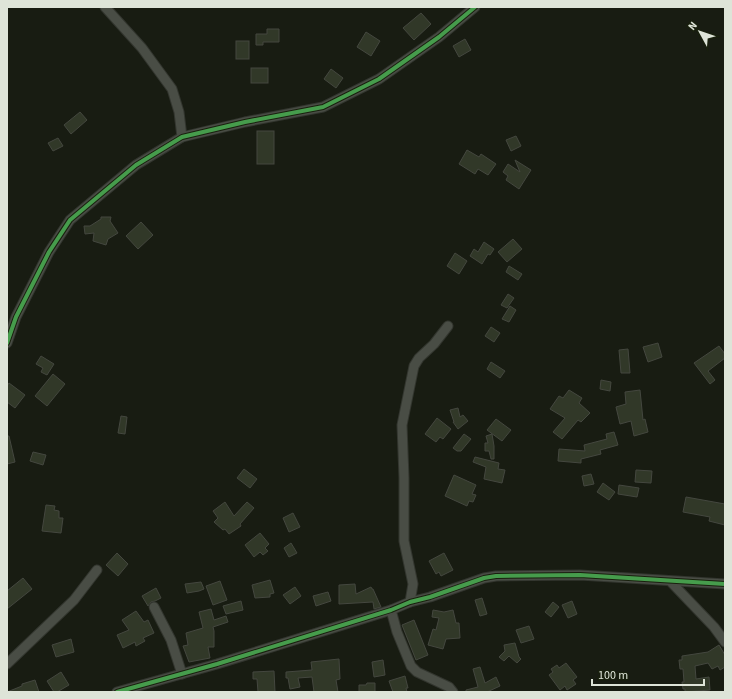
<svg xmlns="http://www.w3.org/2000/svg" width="732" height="699" font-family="'Source Sans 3',sans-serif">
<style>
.building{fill:#313828;stroke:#44473f}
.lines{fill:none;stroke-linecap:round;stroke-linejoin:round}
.minor-casing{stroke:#33362f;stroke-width:11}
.minor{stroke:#494d45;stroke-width:9}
.cycleway-casing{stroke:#19200e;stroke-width:6}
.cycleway{stroke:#469c4c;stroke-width:4}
</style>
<rect width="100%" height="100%" fill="#181c12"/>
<g class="building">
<polygon points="421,13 431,24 414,40 403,28"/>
<polygon points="267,29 279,29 279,42 263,42 263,45 256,45 256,34 267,34"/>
<polygon points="366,32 380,41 371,56 357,47"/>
<polygon points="465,39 471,50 459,57 453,46"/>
<rect x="236" y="41" width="13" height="18"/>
<rect x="251" y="68" width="17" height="15"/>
<polygon points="331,69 343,78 336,88 324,79"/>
<polygon points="80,112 87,120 71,134 64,125"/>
<rect x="257" y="131" width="17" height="33"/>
<polygon points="516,136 521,146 511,151 506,140"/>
<polygon points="58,138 63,146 53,151 48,143"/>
<polygon points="467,150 479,157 481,154 496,164 488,175 478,169 475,174 459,164"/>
<polygon points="515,160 531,170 519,189 506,180 508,176 503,172 508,164 520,172"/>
<polygon points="101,217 111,217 110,221 118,233 108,239 106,245 93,241 94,233 85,234 84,226 90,226 101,219"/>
<polygon points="141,222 153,235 138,249 126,236"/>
<polygon points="513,239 522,249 507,262 498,252"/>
<polygon points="484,242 494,249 490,255 488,254 482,264 470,256 474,249 478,252"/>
<polygon points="455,253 467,261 459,274 447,266"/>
<polygon points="509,266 522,274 518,280 506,272"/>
<polygon points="508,294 514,298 507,308 501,305"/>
<polygon points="510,306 516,310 509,322 502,319"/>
<polygon points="491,327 500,333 494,342 485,336"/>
<polygon points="658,343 662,357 648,362 643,347"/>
<polygon points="719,346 725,354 725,358 708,371 715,380 710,384 694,363"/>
<polygon points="628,349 630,373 621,373 619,350"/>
<polygon points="41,356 54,364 47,375 41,372 43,368 36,364"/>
<polygon points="491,362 505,371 500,378 487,369"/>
<polygon points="53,374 65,384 47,406 35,396"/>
<polygon points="601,380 611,382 610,391 600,389"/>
<polygon points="9,383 25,395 15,408 7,402 7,386"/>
<polygon points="569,390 582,398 579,403 590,413 581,422 578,420 562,439 553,432 565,418 550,409 559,396 563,398"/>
<polygon points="640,390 643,420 645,419 648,432 634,436 631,421 620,424 616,407 626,404 625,392"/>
<polygon points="458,408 460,417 463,415 468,421 458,429 453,422 454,422 450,410"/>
<polygon points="121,416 127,417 125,434 118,433"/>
<polygon points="437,418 451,429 443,439 440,437 436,442 425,434"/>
<polygon points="496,419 511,430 502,441 487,430"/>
<polygon points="614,432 618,445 600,450 601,454 581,459 581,463 558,461 559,449 585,451 584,445 607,439 606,434"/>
<polygon points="464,434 471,439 461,451 457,451 453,448"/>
<polygon points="492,434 494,446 494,459 491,459 489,451 485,451 485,443 488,443 486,436"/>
<polygon points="7,436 9,436 15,462 7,464"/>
<polygon points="33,452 46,455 43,465 30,461"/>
<polygon points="475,457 499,463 498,469 505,470 502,483 484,479 486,467 473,462"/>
<polygon points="244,469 257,479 250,488 237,478"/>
<polygon points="636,470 652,471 651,483 635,482"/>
<polygon points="591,474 594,484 584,486 582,476"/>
<polygon points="454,475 476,485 472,494 476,495 473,502 469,501 467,506 445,496"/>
<polygon points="603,483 615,492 609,500 597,492"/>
<polygon points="619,485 639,488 637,497 618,494"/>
<polygon points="686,497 725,504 725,525 709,521 710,517 683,512"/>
<polygon points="225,502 234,516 247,502 254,508 240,524 241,526 229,534 225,529 223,530 214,522 218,518 213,511"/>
<polygon points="46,505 55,506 54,510 59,511 59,518 63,518 61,533 42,531"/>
<polygon points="293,513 300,527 289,532 283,518"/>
<polygon points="260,533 269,544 265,548 268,551 263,555 260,552 254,557 245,545"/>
<polygon points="291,543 297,553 289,557 284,548"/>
<polygon points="117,553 128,564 118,576 106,565"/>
<polygon points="444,553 453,570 441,576 439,572 436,574 429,561"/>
<polygon points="23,578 32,589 7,609 7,591"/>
<polygon points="270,580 274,593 270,594 270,597 255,598 252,585"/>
<polygon points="220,581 227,600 213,605 206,586"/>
<polygon points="201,582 204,589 199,591 187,593 185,584"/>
<polygon points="355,584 356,594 371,587 372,589 373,589 381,607 374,609 373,602 339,604 339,585"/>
<polygon points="295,587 301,596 290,604 283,595"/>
<polygon points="156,588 161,598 155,601 151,602 148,606 142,596"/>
<polygon points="328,592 331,601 316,606 313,596"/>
<polygon points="482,598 487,614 480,616 475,600"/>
<polygon points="241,601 243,610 226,614 223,606"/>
<polygon points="572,601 577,614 568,618 562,605"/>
<polygon points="553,602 559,607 551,617 545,612"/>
<polygon points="211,609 214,620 226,616 228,622 213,627 214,631 214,647 208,647 210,658 189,662 183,646 188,645 186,633 203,628 199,612"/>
<polygon points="433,610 444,612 453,610 456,623 459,623 460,638 446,639 443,649 428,645 433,629 436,630 439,618 432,617"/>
<polygon points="136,611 144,622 148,620 154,633 143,638 145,641 136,646 135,642 123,648 117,635 129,630 122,620"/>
<polygon points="414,620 428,655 416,660 402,625"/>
<polygon points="529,626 534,639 521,643 516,630"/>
<polygon points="71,639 74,652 56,657 52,645"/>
<polygon points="515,643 519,657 521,659 517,663 509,656 504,661 499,657 505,651 504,645"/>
<polygon points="719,645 725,655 725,667 720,670 718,666 712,669 708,663 695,666 696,679 709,677 710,690 685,692 685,689 683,689 682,682 684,682 683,669 680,669 679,660 682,660 682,656 708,652"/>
<polygon points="339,659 340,679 336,680 338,692 314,692 312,677 298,678 300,687 290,689 288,678 286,678 286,672 312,670 311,662"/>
<polygon points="383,660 385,675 374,677 372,662"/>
<polygon points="566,663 577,677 573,680 576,684 567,690 565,686 560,690 549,675 553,672 551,669 557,665 559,668"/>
<polygon points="480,667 485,683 496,677 500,686 487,692 466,692 466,690 478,687 473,669"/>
<polygon points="274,671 275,692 258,692 257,679 253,679 253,672"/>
<polygon points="61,672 69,685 57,692 54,692 47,681"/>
<polygon points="405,676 408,688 406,688 407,692 393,692 389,681"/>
<polygon points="35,680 39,692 7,692 22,686 22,684"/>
<polygon points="367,683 375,683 375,692 359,692 359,685 366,685"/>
</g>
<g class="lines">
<defs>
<g id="minor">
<polyline points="105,7 142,48 172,89 179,112 182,137"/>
<polyline points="7,343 16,317 49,252 70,220 136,165 182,137 245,122 323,107 379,79 439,37 475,7"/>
<polyline points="670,581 714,627 725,642"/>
<polyline points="410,602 413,584 404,541 404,478 402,425 414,366 419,358 434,344 448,326"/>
<polyline points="154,607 171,640 182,674"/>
<polyline points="391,610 397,632 411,666 417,672 449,687 453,692"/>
<polyline points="7,664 74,600 97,570"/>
<polyline points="117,692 217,664 391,610 410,602 430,597 484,578 496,576 580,575 725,584"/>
</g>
</defs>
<use href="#minor" class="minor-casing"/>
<use href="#minor" class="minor"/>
<defs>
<g id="cycleway">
<polyline points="7,343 16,317 49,252 70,220 136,165 182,137 245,122 323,107 379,79 439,37 475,7"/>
<polyline points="117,692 217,664 391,610 410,602 430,597 484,578 496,576 580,575 725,584"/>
</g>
</defs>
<use href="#cycleway" class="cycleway-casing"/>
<use href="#cycleway" class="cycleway"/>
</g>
<rect width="732" height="699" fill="none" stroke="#dee4d8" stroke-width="16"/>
<g transform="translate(700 32) rotate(310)" stroke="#19200e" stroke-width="3" paint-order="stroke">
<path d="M0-3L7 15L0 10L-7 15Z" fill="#dee4d8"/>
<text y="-6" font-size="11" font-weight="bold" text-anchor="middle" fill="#dee4d8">N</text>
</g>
<path d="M592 679v6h112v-6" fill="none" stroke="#dee4d8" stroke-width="2"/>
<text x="598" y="679" font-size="12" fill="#dee4d8" stroke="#19200e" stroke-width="3" paint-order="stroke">100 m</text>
</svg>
